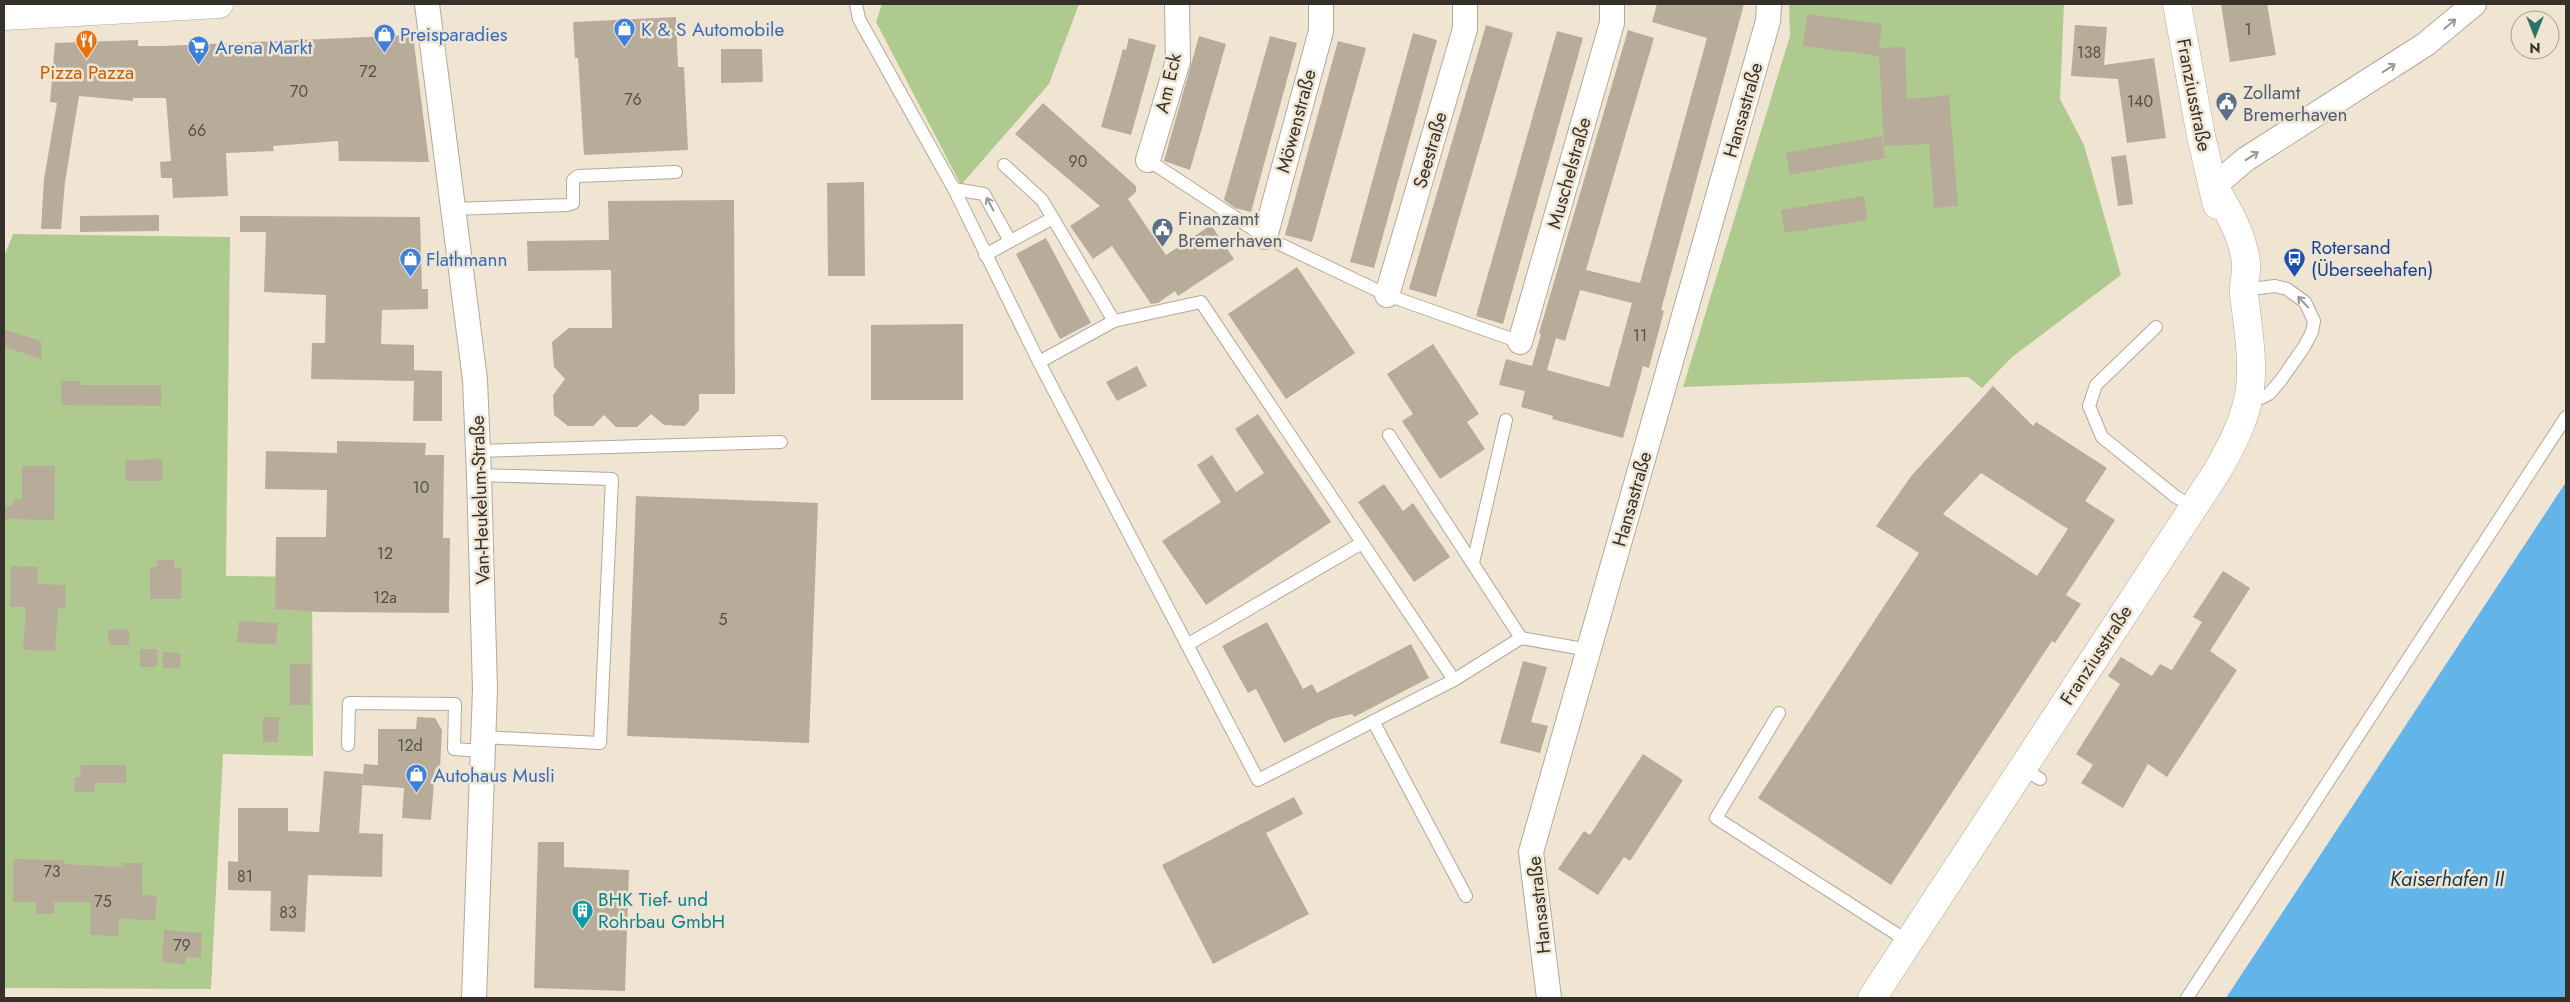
<svg xmlns="http://www.w3.org/2000/svg" width="2570" height="1002" font-family="Jost,sans-serif">
<style>
.green{fill:#afca8f}
.water{fill:#63b4e8}
.building{fill:#b7ac9a;fill-rule:evenodd}
.lines{fill:none;stroke-linecap:round;stroke-linejoin:round}
.service-casing{stroke:#b4a998;stroke-width:14}
.minor-casing{stroke:#b4a998;stroke-width:26}
.secondary-casing{stroke:#b4a998;stroke-width:29}
.service{stroke:#fff;stroke-width:12}
.minor{stroke:#fff;stroke-width:24}
.secondary{stroke:#fff;stroke-width:28}
.oneway{stroke:#9a9895}
.labels{text-anchor:middle;dominant-baseline:central;stroke-width:5;stroke-linejoin:round;paint-order:stroke}
.number-label{font-size:16px;fill:#565047}
.shop-label{font-size:19px;fill:#366cbe;stroke:#f0e5d2;text-anchor:start}
.food-label{font-size:19px;fill:#c56008;stroke:#f0e5d2}
.street-label{font-size:19px;fill:#36322b;stroke:#f0e5d2}
.service-label{font-size:19px;fill:#4e5e75;stroke:#f0e5d2;text-anchor:start}
.transit-label{font-size:19px;fill:#164399;stroke:#f0e5d2;text-anchor:start}
.culture-label{font-size:19px;fill:#0d838f;stroke:#f0e5d2;text-anchor:start}
.water-label{font-size:20px;font-style:italic;fill:#14374d;stroke:#f0e5d2}
</style>
<rect width="100%" height="100%" fill="#f0e5d2"/>
<g class="green">
<polygon points="882,4 1079,4 1049,84 961,185 876,22"/>
<polygon points="1789,4 2064,4 2060,99 2084,145 2121,275 2012,357 1982,388 1968,377 1683,387 1790,36"/>
<polygon points="13,234 230,237 226,576 312,577 313,756 223,754 211,989 4,988 4,257"/>
</g>
<polygon class="water" points="2566,482 2566,998 2226,998"/>
<g class="building">
<path d="M1657 4H1744L1661 310 1664 311 1649 368 1643 366 1623 438 1552 419 1553 416 1521 407 1525 391 1499 385 1506 359 1532 366 1541 334 1539 333 1628 30 1654 38 1586 270 1640 283 1707 38 1652 22ZM1580 290 1632 303 1609 387 1547 370 1556 338 1565 341Z"/>
<polygon points="2221,4 2267,4 2276,55 2230,62"/>
<polygon points="1807,14 1882,24 1879,48 1905,47 1907,99 1949,95 1958,206 1934,208 1929,144 1884,146 1879,56 1803,46"/>
<polygon points="676,17 678,67 684,67 688,150 584,155 578,58 575,58 573,22"/>
<polygon points="1486,25 1513,33 1436,297 1409,289"/>
<polygon points="2075,25 2107,27 2104,65 2154,58 2166,138 2127,143 2118,79 2071,76"/>
<polygon points="1557,31 1583,38 1503,324 1476,316"/>
<polygon points="1413,33 1437,40 1374,268 1350,262"/>
<polygon points="413,35 429,162 339,161 338,141 273,146 274,151 226,153 228,196 173,198 172,178 161,178 160,162 171,161 166,98 133,98 133,101 79,96 65,182 61,229 41,229 44,179 57,103 50,102 55,43 138,40 138,46 162,46"/>
<polygon points="1199,36 1226,44 1190,170 1164,161"/>
<polygon points="1270,36 1297,43 1251,212 1235,208 1224,200"/>
<polygon points="1129,38 1156,45 1131,135 1101,127 1123,49 1126,50"/>
<polygon points="1338,41 1366,48 1312,242 1285,235"/>
<polygon points="721,49 762,49 763,82 721,83"/>
<polygon points="1043,103 1136,186 1136,192 1128,199 1166,255 1211,225 1234,259 1178,296 1175,291 1158,303 1151,304 1112,246 1093,259 1070,226 1100,206 1015,134"/>
<polygon points="1882,136 1885,158 1790,175 1786,153"/>
<polygon points="2126,155 2133,204 2118,206 2111,157"/>
<polygon points="864,182 865,276 828,276 827,183"/>
<polygon points="1864,196 1867,220 1785,233 1781,210"/>
<polygon points="734,200 735,394 699,394 699,410 685,426 664,425 651,414 637,427 616,427 604,415 593,426 568,426 554,415 553,395 565,379 554,367 552,342 569,328 612,328 611,270 528,271 527,241 609,240 608,201"/>
<polygon points="159,215 159,231 80,232 80,216"/>
<polygon points="240,216 420,217 422,289 428,289 428,309 382,310 381,344 414,345 414,370 442,371 442,421 413,421 414,381 311,379 312,343 325,343 326,295 264,292 266,232 240,232"/>
<polygon points="1046,238 1091,323 1060,339 1016,254"/>
<polygon points="1297,267 1355,353 1286,399 1228,314"/>
<polygon points="963,324 963,400 871,400 871,325"/>
<polygon points="4,329 41,341 42,359 4,347"/>
<polygon points="1433,344 1479,414 1467,422 1485,449 1440,479 1402,421 1413,414 1387,374"/>
<polygon points="1137,366 1147,386 1117,401 1106,382"/>
<polygon points="61,381 81,381 81,385 161,385 161,406 61,405"/>
<path d="M1993 386 2033 426 2036 422 2107 468 2085 501 2115 520 2066 595 2081 604 2055 643 2052 641 1891 885 1758 798 1919 553 1876 526 1912 475ZM1981 473 2068 529 2037 576 1943 514Z"/>
<polygon points="1258,414 1331,522 1206,605 1162,541 1221,502 1197,465 1212,455 1236,492 1264,473 1235,429"/>
<polygon points="337,441 426,443 425,455 444,455 443,538 450,538 449,613 321,612 275,609 276,537 326,537 327,490 265,489 266,451 337,453"/>
<polygon points="162,459 163,481 126,481 125,460"/>
<polygon points="22,466 55,466 54,520 4,519 4,509 13,504 13,499 22,499"/>
<polygon points="1384,484 1403,511 1413,503 1450,557 1414,582 1358,502"/>
<polygon points="636,496 818,503 809,743 627,736"/>
<polygon points="157,560 174,560 174,568 181,568 181,599 150,599 150,567 157,567"/>
<polygon points="11,566 37,567 37,584 66,585 65,609 58,608 55,651 23,650 26,607 10,607"/>
<polygon points="2223,571 2250,588 2210,651 2237,670 2167,777 2148,764 2123,808 2081,783 2093,765 2076,754 2120,684 2108,676 2121,657 2152,676 2160,664 2172,670 2202,622 2193,617"/>
<polygon points="239,621 278,623 276,645 237,642"/>
<polygon points="1267,622 1303,689 1312,684 1317,693 1411,644 1429,678 1354,717 1352,714 1331,719 1284,743 1256,689 1248,693 1222,646"/>
<polygon points="129,629 129,645 109,645 108,630"/>
<rect x="140" y="649" width="17" height="18"/>
<polygon points="163,652 181,653 180,668 163,668"/>
<polygon points="1523,661 1547,667 1531,722 1548,726 1540,753 1500,743"/>
<polygon points="290,664 311,664 310,705 290,705"/>
<polygon points="263,717 279,717 278,742 263,742"/>
<polygon points="417,717 435,718 442,730 440,769 435,769 431,820 402,818 404,788 362,785 364,764 378,765 378,729 416,729"/>
<polygon points="1643,754 1683,780 1630,861 1624,857 1598,895 1558,869 1584,831 1590,835"/>
<polygon points="81,765 126,765 126,783 95,783 95,792 75,792 75,777 80,777"/>
<polygon points="324,771 363,774 359,833 383,834 382,877 308,875 305,932 270,931 271,891 228,890 228,861 238,862 238,808 288,808 288,831 319,832"/>
<polygon points="1294,797 1303,814 1266,833 1309,914 1213,964 1162,865"/>
<polygon points="538,842 564,842 564,867 629,870 625,991 534,988"/>
<polygon points="13,859 64,860 64,864 123,867 123,863 142,863 142,895 157,896 155,921 119,918 119,936 90,935 91,902 54,902 54,914 36,914 36,902 13,902"/>
<polygon points="164,930 202,933 201,958 186,957 185,964 162,962"/>
</g>
<g class="lines">
<defs>
<g id="service">
<polyline points="856,4 859,19 954,189 1039,362 1258,780 1454,680 1201,302 1114,321 1039,362"/>
<polyline points="1148,160 1265,237 1387,295 1520,342"/>
<polyline points="1004,165 1042,200 1114,321"/>
<polyline points="954,189 984,194 1010,241"/>
<polyline points="453,209 567,205 573,203 573,180 578,176 676,172"/>
<polyline points="985,255 1053,218"/>
<polyline points="2243,290 2275,286 2287,289 2305,302 2314,321 2312,332 2304,347 2281,380 2269,394 2249,404"/>
<polyline points="2156,327 2096,385 2089,406 2102,437 2176,497 2194,507"/>
<polyline points="1389,435 1521,638"/>
<polyline points="478,451 781,442"/>
<polyline points="479,475 612,479 600,743 483,737"/>
<polyline points="1473,563 1506,420"/>
<polyline points="1187,645 1362,543"/>
<polyline points="1454,680 1521,638 1589,650"/>
<polyline points="1779,713 1716,818 1909,942"/>
<polyline points="1373,721 1466,896"/>
<polyline points="348,745 349,703 455,704 454,749 483,751"/>
<polyline points="2022,768 2040,779"/>
<polyline points="2187,998 2566,417"/>
</g>
<g id="minor">
<polyline points="427,4 475,380 479,475 485,689 474,998"/>
<polyline points="1148,160 1178,61 1177,4"/>
<polyline points="2214,186 2246,159 2426,44 2474,4"/>
<polyline points="1265,237 1321,31 1321,4"/>
<polyline points="1387,295 1465,29 1465,4"/>
<polyline points="1520,342 1612,23 1612,4"/>
<polyline points="1549,998 1531,852 1768,21 1769,4"/>
</g>
<g id="secondary">
<polyline points="2177,4 2201,136 2217,205"/>
<polyline points="4,16 219,4"/>
<path d="M1872 998 2216 473C2260 398 2254 376 2244 294 2243 284 2247 274 2246 263 2243 235 2228 211 2214 186"/>
</g>
</defs>
<use href="#service" class="service-casing"/>
<use href="#minor" class="minor-casing"/>
<use href="#secondary" class="secondary-casing"/>
<use href="#service" class="service"/>
<use href="#minor" class="minor"/>
<use href="#secondary" class="secondary"/>
</g>
<defs><path id="oneway-shaft" d="M-6 0H5M1.5-3L5.5 0L1.5 3" fill="none" stroke-width="1.6" stroke-linecap="round" stroke-linejoin="round" transform="scale(1.25)"/></defs>
<g class="oneway">
<use href="#oneway-shaft" transform="translate(2450 24) rotate(-40)"/>
<use href="#oneway-shaft" transform="translate(2389 68) rotate(-33)"/>
<use href="#oneway-shaft" transform="translate(2252 156) rotate(-33)"/>
<use href="#oneway-shaft" transform="translate(990 204) rotate(-118)"/>
<use href="#oneway-shaft" transform="translate(2303 302) rotate(-134)"/>
</g>
<defs>
<symbol id="shop-pin" viewBox="-11 -11 22 30"><path d="M0 17L-7.5 6A9.5 9.5 0 1 1 7.5 6Z" fill="#3f7fe0" stroke="#f0e5d2"/><path d="M-5-2.5h2.3a2.7 3.5 0 0 1 5.4 0H5L5.5 6h-11ZM-1.5-2.5h3a1.5 2.3 0 0 0-3 0Z" fill="#fff"/></symbol>
<symbol id="restaurant-pin" viewBox="-11 -11 22 30"><path d="M0 17L-7.5 6A9.5 9.5 0 1 1 7.5 6Z" fill="#e8710a" stroke="#f0e5d2"/><path d="M-5-6h1v4h1v-4h1v4h1v-4h1v5L-1.5 .5V6h-2V.5L-5-1ZM5-6V6H3V1.5H1.5Q1.5-4 5-6Z" fill="#fff"/></symbol>
<symbol id="supermarket-pin" viewBox="-11 -11 22 30"><path d="M0 17L-7.5 6A9.5 9.5 0 1 1 7.5 6Z" fill="#3f7fe0" stroke="#f0e5d2"/><path d="M-6-5.5h2.5l.6 2H6L4.5 2H-2.5L-4.4-4H-6ZM-1.5 3.2a1.3 1.3 0 1 0 .1 0ZM3 3.2a1.3 1.3 0 1 0 .1 0Z" fill="#fff"/></symbol>
<symbol id="civic-pin" viewBox="-11 -11 22 30"><path d="M0 17L-7.5 6A9.5 9.5 0 1 1 7.5 6Z" fill="#5c6f8a" stroke="#f0e5d2"/><path d="M-.6-6.5H3V-4.5H.6V-3L4-1V1h2V6H-6V1h2V-1L-.6-3ZM-1.2 2.5V6h2.4V2.5Z" fill="#fff"/></symbol>
<symbol id="bus-pin" viewBox="-11 -11 22 30"><path d="M0 17L-7.5 6A9.5 9.5 0 1 1 7.5 6Z" fill="#1a4fb4" stroke="#f0e5d2"/><path d="M-5-6H5V4H4V6H2V4H-2V6H-4V4H-5ZM-3.5-4V0h7V-4ZM-3.5 1.2v1.5H-2V1.2ZM2 1.2v1.5H3.5V1.2Z" fill="#fff"/></symbol>
<symbol id="building-pin" viewBox="-11 -11 22 30"><path d="M0 17L-7.5 6A9.5 9.5 0 1 1 7.5 6Z" fill="#0f9aa8" stroke="#f0e5d2"/><path d="M-4-6H4V6H1V3H-1V6H-4ZM-2.5-4.3h1.7v1.8h-1.7ZM.8-4.3h1.7v1.8H.8ZM-2.5-1h1.7V.8h-1.7ZM.8-1h1.7V.8H.8Z" fill="#fff"/></symbol>
</defs>
<g fill-rule="evenodd">
<use href="#shop-pin" x="612" y="16" width="25" height="34"/>
<use href="#shop-pin" x="372" y="22" width="25" height="34"/>
<use href="#restaurant-pin" x="74" y="28" width="25" height="34"/>
<use href="#supermarket-pin" x="186" y="34" width="25" height="34"/>
<use href="#civic-pin" x="2214" y="90" width="25" height="34"/>
<use href="#civic-pin" x="1150" y="216" width="25" height="34"/>
<use href="#bus-pin" x="2282" y="246" width="25" height="34"/>
<use href="#shop-pin" x="398" y="246" width="25" height="34"/>
<use href="#shop-pin" x="404" y="762" width="25" height="34"/>
<use href="#building-pin" x="570" y="898" width="25" height="34"/>
</g>
<g class="labels">
<g class="number-label">
<text x="2248" y="29">1</text>
<text x="2089" y="52">138</text>
<text x="368" y="71">72</text>
<text x="299" y="91">70</text>
<text x="633" y="99">76</text>
<text x="2140" y="101">140</text>
<text x="197" y="130">66</text>
<text x="1078" y="161">90</text>
<text x="1640" y="335">11</text>
<text x="421" y="487">10</text>
<text x="385" y="553">12</text>
<text x="385" y="597">12a</text>
<text x="723" y="619">5</text>
<text x="410" y="745">12d</text>
<text x="52" y="871">73</text>
<text x="245" y="876">81</text>
<text x="103" y="901">75</text>
<text x="288" y="912">83</text>
<text x="182" y="945">79</text>
</g>
<g class="shop-label">
<text x="641" y="29">K &amp; S Automobile</text>
<text x="400" y="34">Preisparadies</text>
<text x="215" y="47">Arena Markt</text>
<text x="426" y="259">Flathmann</text>
<text x="433" y="775">Autohaus Musli</text>
</g>
<g class="food-label">
<text x="87" y="72">Pizza Pazza</text>
</g>
<g class="street-label">
<text transform="translate(1168 83) rotate(-77)">Am Eck</text>
<text transform="translate(2194 95) rotate(79)">Franziusstraße</text>
<text transform="translate(1743 110) rotate(-74)">Hansastraße</text>
<text transform="translate(1296 121) rotate(-75)">Möwenstraße</text>
<text transform="translate(1430 150) rotate(-74)">Seestraße</text>
<text transform="translate(1569 173) rotate(-74)">Muschelstraße</text>
<text transform="translate(1632 499) rotate(-74)">Hansastraße</text>
<text transform="translate(480 500) rotate(-92)">Van-Heukelum-Straße</text>
<text transform="translate(2096 655) rotate(-57)">Franziusstraße</text>
<text transform="translate(1539 905) rotate(-96)">Hansastraße</text>
</g>
<g class="service-label">
<text x="2243" y="92">Zollamt<tspan x="2243" dy="22">Bremerhaven</tspan></text>
<text x="1178" y="218">Finanzamt<tspan x="1178" dy="22">Bremerhaven</tspan></text>
</g>
<g class="transit-label">
<text x="2311" y="247">Rotersand<tspan x="2311" dy="22">(Überseehafen)</tspan></text>
</g>
<g class="culture-label">
<text x="598" y="899">BHK Tief- und<tspan x="598" dy="22">Rohrbau GmbH</tspan></text>
</g>
<g class="water-label">
<text x="2447" y="879">Kaiserhafen II</text>
</g>
</g>
<rect width="2570" height="1002" fill="none" stroke="#36322b" stroke-width="10"/>
<g transform="translate(2535 35) rotate(180)"><circle r="24" fill="#f0e5d2" stroke="#a69d8f"/>
<path d="M0-4L9 19L0 12L-9 19Z" fill="#2d7266"/>
<text y="-8" font-size="14" font-weight="bold" text-anchor="middle" fill="#36322b">N</text>
</g>
</svg>
